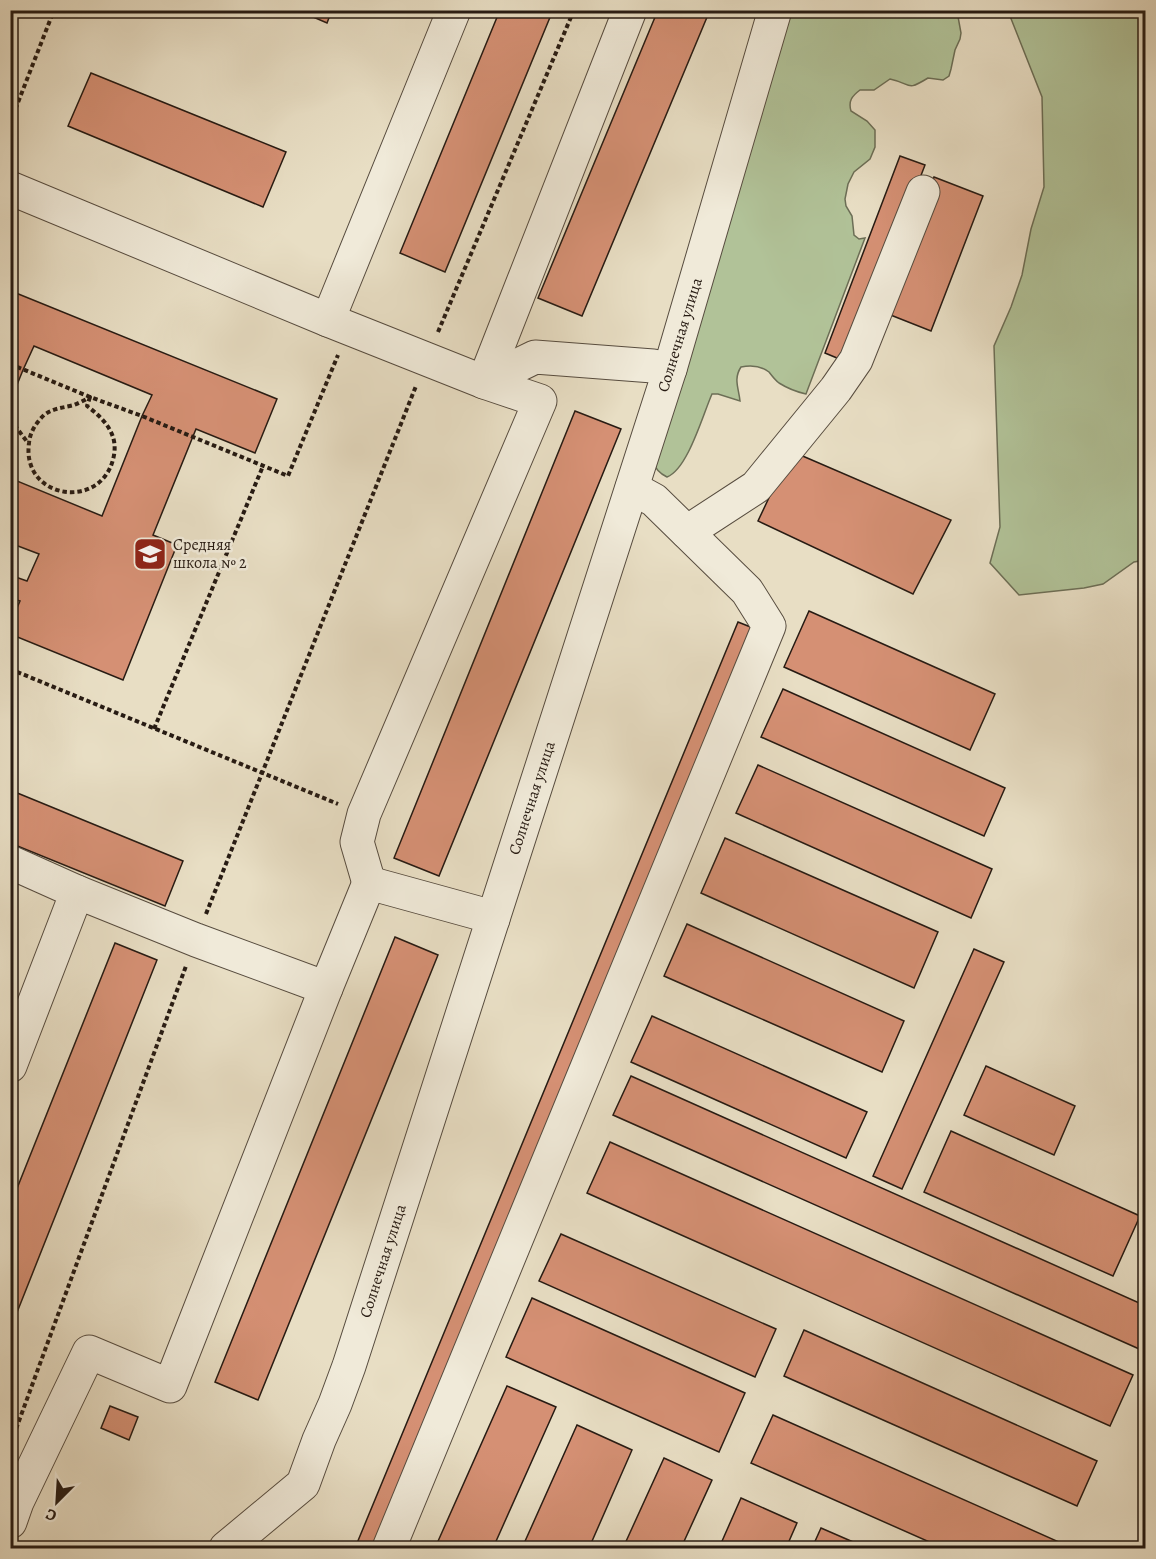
<svg xmlns="http://www.w3.org/2000/svg" width="1156" height="1559" font-family="Alegreya,serif">
<style>
.green{fill:#b1c298;stroke:#6c6e56;stroke-width:1.5}
.building{fill:#d59074;stroke:#271b13;stroke-width:1.5}
.lines{fill:none;stroke-linecap:round;stroke-linejoin:round}
.minor-casing{stroke:#574c3f;stroke-width:35}
.path{stroke:#271b13;stroke-width:4;stroke-dasharray:4.5 3;stroke-linecap:butt}
.minor{stroke:#f0ead9;stroke-width:33}
.labels{text-anchor:middle;dominant-baseline:central;stroke-width:5;stroke-linejoin:round;paint-order:stroke}
.street-label{font-size:16px;fill:#271b13;stroke:#f0ead9}
.poi-label{font-size:16px;fill:#271b13;stroke:#f0ead9;text-anchor:start}
</style>
<rect width="100%" height="100%" fill="#e8dec4"/>
<filter id="stains"><feTurbulence type="fractalNoise" baseFrequency=".00333" numOctaves="4"/><feColorMatrix values="0 0 0 0 .2 0 0 0 0 .09 0 0 0 0 .02 0 0 0 .5 -.17"/></filter>
<radialGradient id="worn" r=".72"><stop offset=".6" stop-color="#630" stop-opacity="0"/><stop offset="1" stop-color="#630" stop-opacity=".3"/></radialGradient>
<g class="green">
<path d="M790 11H957L961 33 960 39 955 50 951 69 949 76 943 80 928 78C905 92 913 84 890 79L874 90H860C852 96 848 101 851 111L867 121 875 130V147L870 159 854 172 848 184 845 199 846 206 852 216 854 235 859 239 865 238 806 394C797 392 787 388 779 383 775 380 772 376 769 372 761 366 750 365 741 367 733 379 739 389 740 401L718 394H712C703 414 688 469 667 477 659 473 656 469 652 461Z"/>
<polygon points="1008,11 1146,11 1145,560 1134,562 1103,584 1084,588 1019,595 990,563 1000,527 994,346 1011,307 1022,275 1031,229 1044,187 1042,97"/>
</g>
<g class="building">
<polygon points="297,10 332,10 327,23"/>
<polygon points="500,10 553,10 445,272 400,253"/>
<polygon points="658,10 710,10 582,316 538,298"/>
<polygon points="91,73 286,152 263,207 68,126"/>
<polygon points="900,156 925,165 849,363 825,353"/>
<polygon points="934,177 983,196 931,331 883,312"/>
<polygon points="11,291 277,399 255,453 196,429 153,535 177,545 123,680 10,634 10,624 20,601 10,598 10,575 27,581 39,554 10,543 10,478 102,516 142,416 152,395 34,346 23,370 10,402"/>
<polygon points="575,411 621,429 439,876 394,858"/>
<polygon points="791,451 951,520 913,594 758,521"/>
<polygon points="809,611 995,694 970,750 784,667"/>
<polygon points="738,622 763,632 384,1548 355,1548"/>
<polygon points="783,689 1005,788 984,836 761,737"/>
<polygon points="758,765 992,869 971,918 736,813"/>
<polygon points="10,790 183,861 165,906 10,843"/>
<polygon points="725,838 938,932 914,988 701,893"/>
<polygon points="687,924 904,1021 882,1072 664,976"/>
<polygon points="395,937 438,955 258,1400 215,1382"/>
<polygon points="115,943 157,960 10,1330 10,1206"/>
<polygon points="974,949 1004,962 902,1189 873,1176"/>
<polygon points="652,1016 867,1112 846,1158 631,1062"/>
<polygon points="986,1066 1075,1106 1054,1155 964,1115"/>
<polygon points="631,1076 1146,1306 1146,1352 613,1115"/>
<polygon points="951,1131 1140,1216 1113,1276 924,1192"/>
<polygon points="610,1142 1133,1375 1110,1426 587,1193"/>
<polygon points="561,1234 776,1329 755,1377 539,1281"/>
<polygon points="532,1298 745,1393 719,1452 506,1357"/>
<polygon points="804,1330 1097,1461 1077,1506 784,1376"/>
<polygon points="507,1386 556,1407 493,1548 435,1548"/>
<polygon points="110,1406 138,1417 129,1440 101,1428"/>
<polygon points="773,1415 1068,1546 1067,1548 943,1548 751,1463"/>
<polygon points="577,1425 632,1450 589,1548 522,1548"/>
<polygon points="664,1458 712,1480 681,1548 623,1548"/>
<polygon points="741,1498 797,1523 786,1548 719,1548"/>
<polygon points="821,1528 867,1548 812,1548"/>
</g>
<g class="lines">
<defs>
<g id="minor">
<polyline points="10,188 328,320 484,382 535,357 653,366 670,369"/>
<polyline points="328,320 454,10"/>
<polyline points="687,532 756,487 836,389 856,360 923,192"/>
<polyline points="10,862 77,892"/>
<polyline points="369,883 357,842 364,814 540,401 484,382 630,10"/>
<polyline points="10,1066 77,892 196,940 326,988 369,883 478,913 493,919"/>
<polyline points="10,1522 17,1502 89,1352 170,1386 326,988"/>
<polyline points="226,1548 303,1484 319,1440 335,1404 349,1366 670,369 775,10"/>
<polyline points="389,1548 769,626 747,591 654,500 632,488"/>
</g>
</defs>
<use href="#minor" class="minor-casing"/>
<g class="path">
<polyline points="10,123 54,10"/>
<polyline points="438,332 574,10"/>
<polyline points="10,364 90,397 142,416 288,476 338,355"/>
<path d="M90 397 87 406C103 418 118 433 114 455 104 512 21 500 29 443 30 432 36 423 44 415 53 408 63 408 74 405 79 403 85 400 90 397Z"/>
<polyline points="10,419 28,443"/>
<polyline points="10,669 338,804"/>
<polyline points="154,729 263,466"/>
<polyline points="206,914 416,386"/>
<polyline points="10,1433 16,1429 186,966"/>
</g>
<use href="#minor" class="minor"/>
</g>
<defs>
<symbol id="school-square" viewBox="-11 -11 22 22"><rect x="-9" y="-9" width="18" height="18" rx="4" fill="#8f2418" stroke="#f0ead9"/><path d="M0-5L7-2L0 1L-7-2ZM-4 1L0 2.5L4 1V4Q0 6-4 4Z" fill="#fff"/></symbol>
</defs>
<g fill-rule="evenodd">
<use href="#school-square" x="131" y="535" width="38" height="38"/>
</g>
<g class="labels">
<g class="street-label">
<text transform="translate(680 335) rotate(-73)">Солнечная улица</text>
<text transform="translate(532 798) rotate(-72)">Солнечная улица</text>
<text transform="translate(383 1261) rotate(-72)">Солнечная улица</text>
</g>
<g class="poi-label">
<text x="173" y="545">Средняя<tspan x="173" dy="18">школа № 2</tspan></text>
</g>
</g>
<rect width="1156" height="1559" fill="none" stroke="#e8dec4" stroke-width="36"/>
<rect x="12" y="12" width="1132" height="1535" fill="none" stroke="#271b13" stroke-width="3"/>
<rect x="18" y="18" width="1120" height="1523" fill="none" stroke="#271b13" stroke-width="1.5"/>
<g transform="translate(57 1502) rotate(204)" stroke="#f0ead9" stroke-width="4.5" paint-order="stroke">
<path d="M0-4.5L10 22L0 15L-10 22Z" fill="#271b13"/>
<text y="-9" font-size="16" font-weight="bold" text-anchor="middle" fill="#271b13">С</text>
</g>
<rect width="100%" height="100%" filter="url(#stains)"/>
<rect width="100%" height="100%" fill="url(#worn)"/>
</svg>
